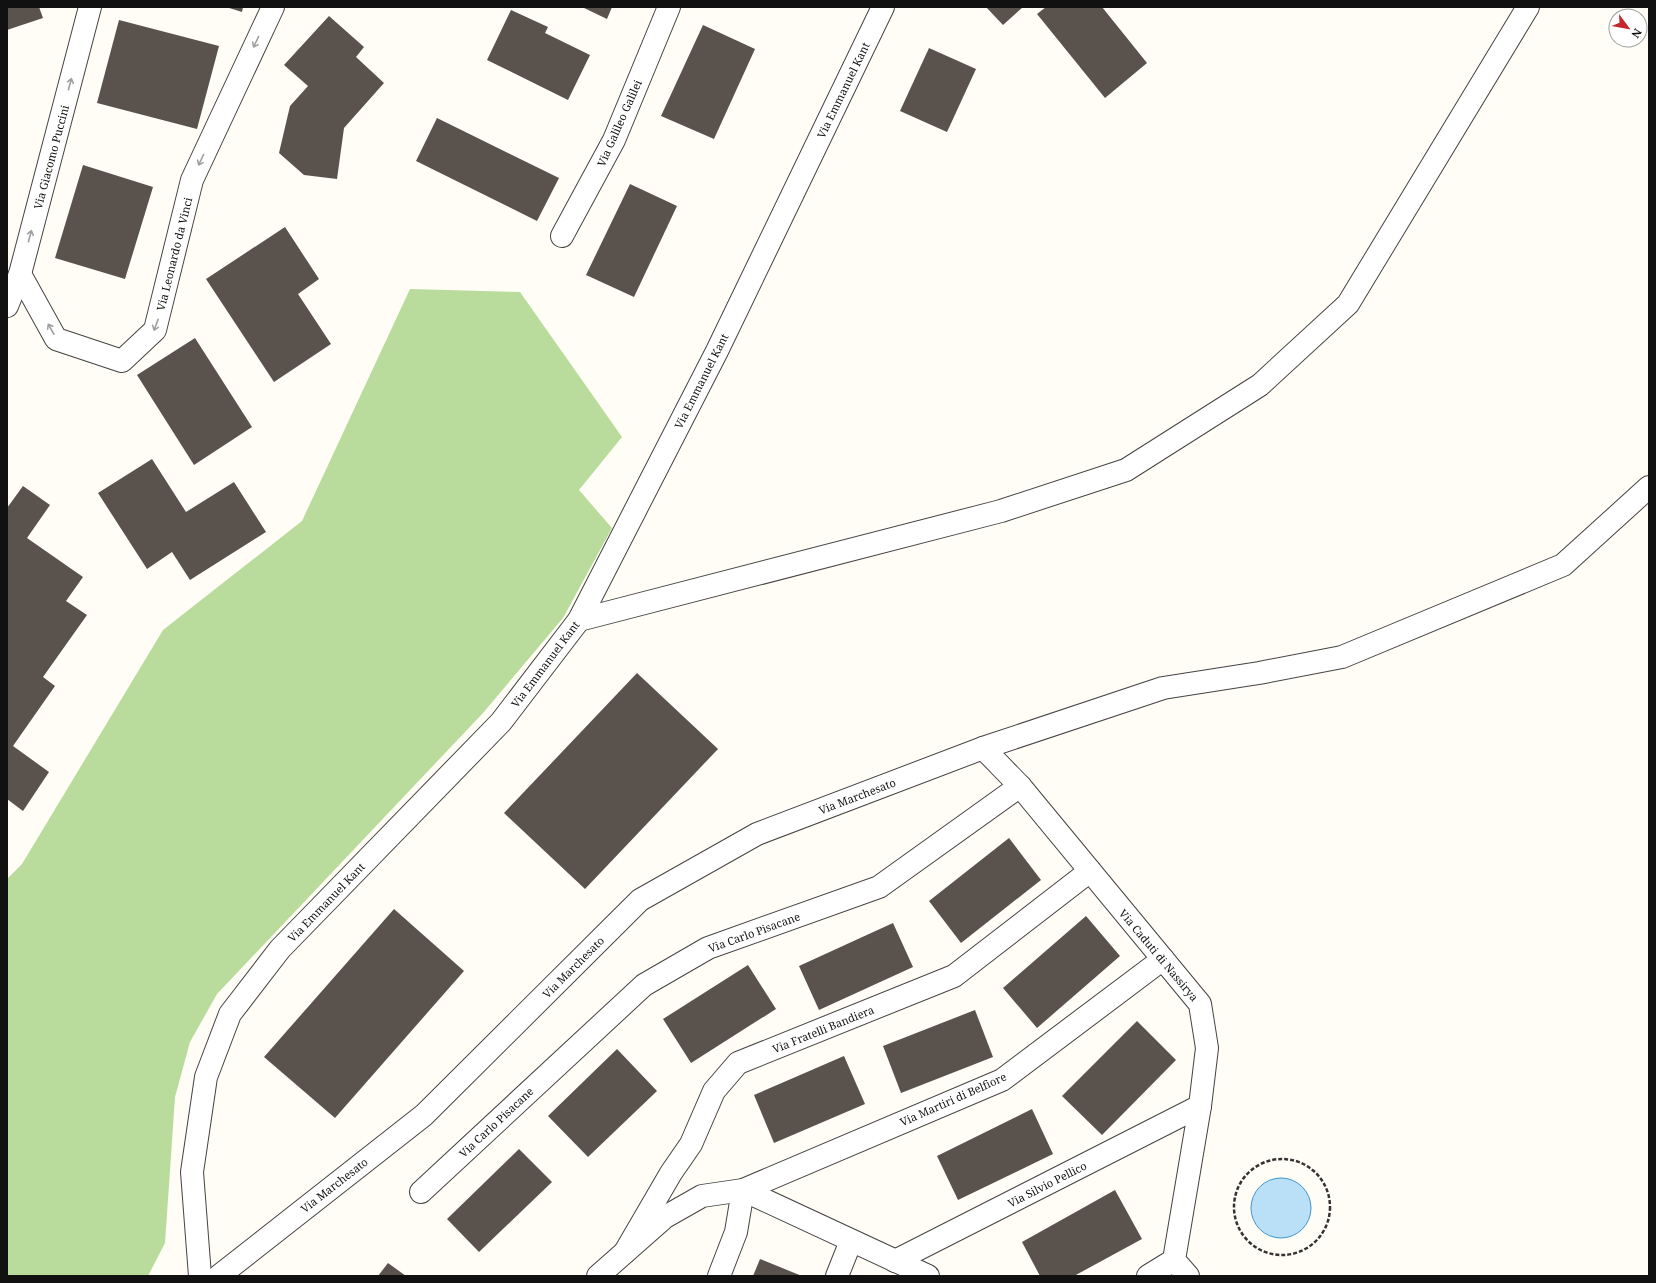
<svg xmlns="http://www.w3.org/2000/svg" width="1656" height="1283" font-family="'Noto Serif',serif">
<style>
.forest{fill:#b9dc9c}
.water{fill:#b9e0f7;stroke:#3f96cf}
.building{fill:#5a524d}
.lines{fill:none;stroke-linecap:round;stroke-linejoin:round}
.minor-casing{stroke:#444;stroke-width:24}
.path{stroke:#333;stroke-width:2.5;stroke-dasharray:4 2;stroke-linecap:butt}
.minor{stroke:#fff;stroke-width:22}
.oneway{stroke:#a0a0a0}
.labels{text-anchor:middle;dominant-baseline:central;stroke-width:4;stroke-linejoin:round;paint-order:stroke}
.street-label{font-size:11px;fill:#111;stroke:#fff}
</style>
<rect width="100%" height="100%" fill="#fffdf5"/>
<polygon class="forest" points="410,289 520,292 622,437 579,490 612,528 563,618 483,713 217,994 190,1042 175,1097 165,1243 148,1276 7,1276 7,879 22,864 163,630 302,521"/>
<circle class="water" cx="1281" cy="1208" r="30"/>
<g class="building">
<polygon points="7,7 39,7 43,18 7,30"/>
<polygon points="226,7 243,7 242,12"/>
<polygon points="582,7 612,7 607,19"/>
<polygon points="986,7 1023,7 1003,25"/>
<polygon points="1046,7 1102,7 1147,63 1105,98 1037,14"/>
<polygon points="511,10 548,27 545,33 590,55 568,100 487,60"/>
<polygon points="329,16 364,47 356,57 384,83 344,128 337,179 304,175 279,153 290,106 308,86 284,65"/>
<polygon points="119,20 219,46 197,129 97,103"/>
<polygon points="703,25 755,49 714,139 661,116"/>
<polygon points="929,48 976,69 947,132 900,111"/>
<polygon points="437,118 559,178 537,221 416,161"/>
<polygon points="83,165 153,187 125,279 55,258"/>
<polygon points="630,184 677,206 634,297 586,275"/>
<polygon points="285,227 319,279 298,294 331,344 274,382 206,279"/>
<polygon points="195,338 252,427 194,465 137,375"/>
<polygon points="152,459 186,512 234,482 266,532 190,580 172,552 147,569 98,493"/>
<polygon points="23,486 50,505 27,538 83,577 66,601 87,615 43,677 55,686 13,746 49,772 23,811 7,799 7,508"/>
<polygon points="637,673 718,749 585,889 504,813"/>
<polygon points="1009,838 1041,880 961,943 929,901"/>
<polygon points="394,909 464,971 335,1118 264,1057"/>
<polygon points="1086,916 1120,956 1037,1028 1003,988"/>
<polygon points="893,923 913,967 819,1010 799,966"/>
<polygon points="748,965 776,1009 691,1063 663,1019"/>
<polygon points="975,1010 993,1057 901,1093 883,1046"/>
<polygon points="1137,1021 1176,1060 1102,1135 1062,1096"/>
<polygon points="617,1049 657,1091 588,1157 548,1116"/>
<polygon points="844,1056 865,1104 774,1143 754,1095"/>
<polygon points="1032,1109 1053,1154 958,1200 937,1156"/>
<polygon points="519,1149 552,1182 479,1252 447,1219"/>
<polygon points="1115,1190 1142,1239 1074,1276 1040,1276 1022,1242"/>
<polygon points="760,1259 802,1276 753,1276"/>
<polygon points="388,1263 406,1276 378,1276"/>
</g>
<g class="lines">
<defs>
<g id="minor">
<polyline points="562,236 614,140 669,7"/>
<polyline points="20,274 56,339 122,361 155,330 192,180 273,7"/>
<polyline points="7,306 20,274 90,7"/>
<polyline points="579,620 1001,511 1126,470 1260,385 1348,304 1528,7"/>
<polyline points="983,748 1020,786 1200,1004 1207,1048 1200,1106 1174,1260 1188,1276"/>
<polyline points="421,1192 644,985 708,948 879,887 1020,786"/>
<polyline points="625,1252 671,1173 691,1144 714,1091 738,1063 954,976 1090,871"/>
<polyline points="895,1261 1200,1106"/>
<polyline points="200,1276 192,1172 206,1077 230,1014 280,949 501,722 579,620 717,351 883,7"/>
<polyline points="219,1276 424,1115 640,900 757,834 983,748 1163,688 1259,673 1342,657 1563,565 1649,487"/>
<polyline points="598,1276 665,1217 702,1196 743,1190 928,1276"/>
<polyline points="719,1276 736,1232 743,1190 1002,1080 1163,959"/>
<polyline points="837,1276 851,1241"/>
<polyline points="1148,1276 1174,1260"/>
</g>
</defs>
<use href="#minor" class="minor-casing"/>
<circle class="path" cx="1282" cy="1207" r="48"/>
<use href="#minor" class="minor"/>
</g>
<defs><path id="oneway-shaft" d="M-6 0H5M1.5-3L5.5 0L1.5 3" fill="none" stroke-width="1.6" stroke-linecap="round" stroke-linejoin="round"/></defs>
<g class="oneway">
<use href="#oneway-shaft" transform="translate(256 42) rotate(115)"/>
<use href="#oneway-shaft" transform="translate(70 84) rotate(-75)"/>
<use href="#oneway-shaft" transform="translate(201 160) rotate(115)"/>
<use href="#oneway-shaft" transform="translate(30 236) rotate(-75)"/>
<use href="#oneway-shaft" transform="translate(156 325) rotate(110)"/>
<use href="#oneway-shaft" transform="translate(51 329) rotate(-119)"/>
</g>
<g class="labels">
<g class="street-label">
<text transform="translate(843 90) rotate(-64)">Via Emmanuel Kant</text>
<text transform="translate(619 123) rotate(-66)">Via Galileo Galilei</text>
<text transform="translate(51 157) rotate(-75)">Via Giacomo Puccini</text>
<text transform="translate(174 254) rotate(-76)">Via Leonardo da Vinci</text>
<text transform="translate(701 381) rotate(-63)">Via Emmanuel Kant</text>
<text transform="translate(545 664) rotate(-53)">Via Emmanuel Kant</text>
<text transform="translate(857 796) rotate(-21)">Via Marchesato</text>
<text transform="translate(326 902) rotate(-46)">Via Emmanuel Kant</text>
<text transform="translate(754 932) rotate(-20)">Via Carlo Pisacane</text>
<text transform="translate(1159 955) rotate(50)">Via Caduti di Nassirya</text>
<text transform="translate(573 967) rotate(-45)">Via Marchesato</text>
<text transform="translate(823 1029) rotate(-22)">Via Fratelli Bandiera</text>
<text transform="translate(953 1099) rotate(-24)">Via Martiri di Belfiore</text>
<text transform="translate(496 1122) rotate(-43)">Via Carlo Pisacane</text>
<text transform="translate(1047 1184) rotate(-27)">Via Silvio Pellico</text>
<text transform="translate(334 1185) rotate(-38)">Via Marchesato</text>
</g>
</g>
<rect width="1656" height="1283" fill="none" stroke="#111111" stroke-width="16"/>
<g transform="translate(1628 28) rotate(122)"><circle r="19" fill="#ffffff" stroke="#a0a0a0"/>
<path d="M0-3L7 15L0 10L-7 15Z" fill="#c4262e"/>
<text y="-6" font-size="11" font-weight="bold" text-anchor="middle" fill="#111111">N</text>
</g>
</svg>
